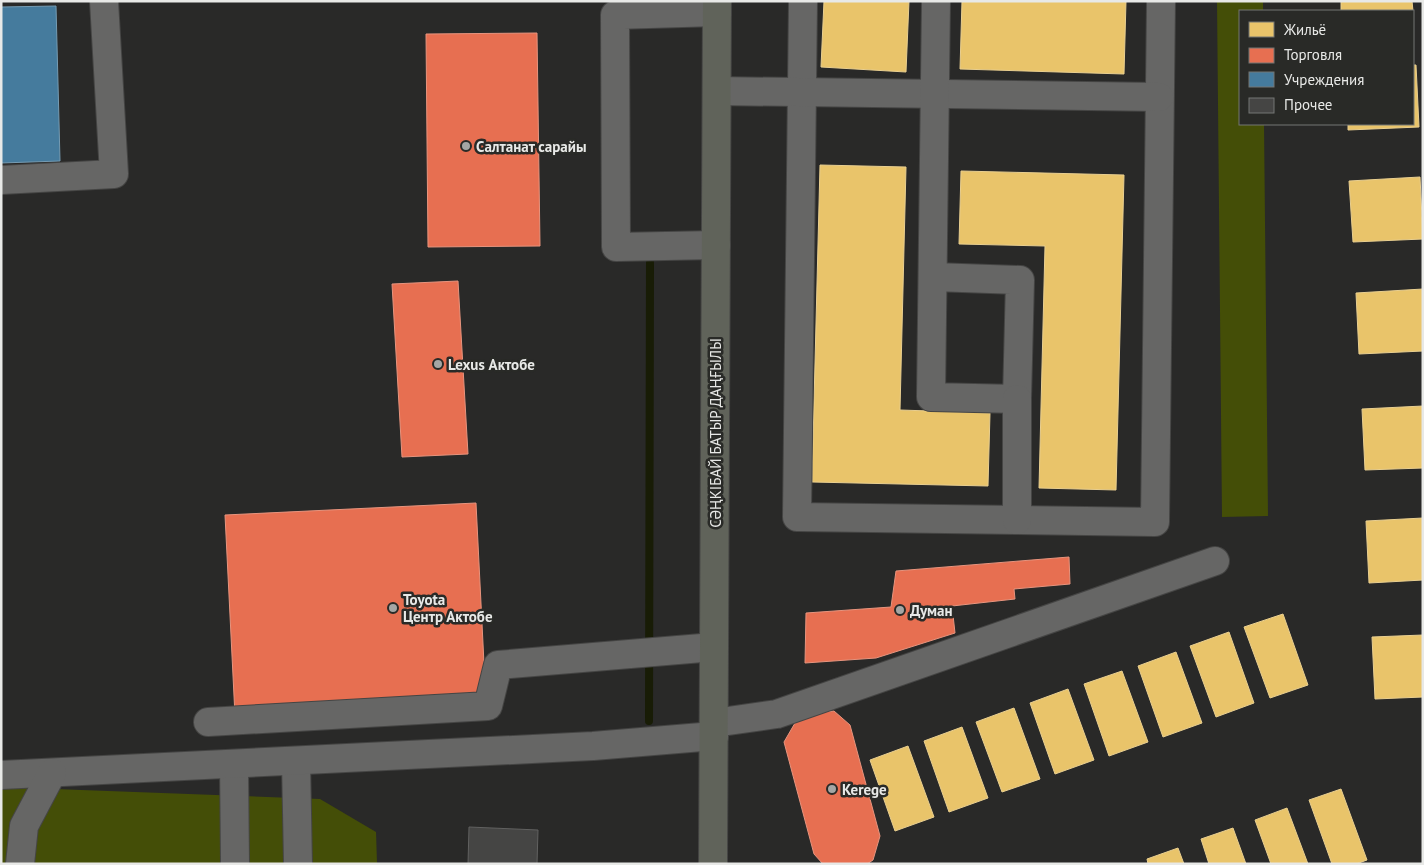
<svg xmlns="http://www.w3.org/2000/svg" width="1424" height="865" font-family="'PT Sans',sans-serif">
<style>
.green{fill:#444e07}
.homes{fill:#e9c46a;stroke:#e9cf90}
.shops{fill:#e76f51;stroke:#e7947e}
.public{fill:#457b9d;stroke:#769cb3}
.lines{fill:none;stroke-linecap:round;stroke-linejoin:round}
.stream{stroke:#181c06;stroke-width:8}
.building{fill:#454544;stroke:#616160}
.minor-casing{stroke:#454544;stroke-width:30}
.major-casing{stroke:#454544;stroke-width:30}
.minor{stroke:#666665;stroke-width:28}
.major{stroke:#60635a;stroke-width:28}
.poi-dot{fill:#a5a6a4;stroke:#292a27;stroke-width:2}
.labels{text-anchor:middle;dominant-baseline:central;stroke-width:5;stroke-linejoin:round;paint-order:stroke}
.poi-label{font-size:15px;font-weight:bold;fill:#e8e9e7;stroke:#292a27;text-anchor:start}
.street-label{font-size:15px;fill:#e8e9e7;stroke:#292a27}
</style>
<rect width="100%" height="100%" fill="#292928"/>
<g class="green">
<polygon points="1217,1 1263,1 1263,11 1240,11 1240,124 1264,124 1268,516 1222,517"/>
<polygon points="1,787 320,799 376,832 377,864 1,864"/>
</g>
<g class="homes">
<polygon points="824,1 909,1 906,72 821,67"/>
<polygon points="962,1 1126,1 1124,74 960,69"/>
<polygon points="1341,1 1412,1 1413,11 1341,11"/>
<polygon points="1413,65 1416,65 1419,127 1348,130 1348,124 1413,124"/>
<polygon points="820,165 906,167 900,410 990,413 988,486 812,482"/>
<polygon points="961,171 1124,175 1116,490 1039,488 1045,246 959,244"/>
<polygon points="1420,177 1423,239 1353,242 1349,181"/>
<polygon points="1423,289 1423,351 1359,354 1356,293"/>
<polygon points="1423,406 1423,468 1365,470 1362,409"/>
<polygon points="1423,518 1423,580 1369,583 1366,521"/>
<polygon points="1283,614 1308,685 1270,698 1244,627"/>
<polygon points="1229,632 1254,703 1216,717 1190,646"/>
<polygon points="1423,635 1423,697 1375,699 1372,637"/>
<polygon points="1176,652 1202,723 1163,737 1138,666"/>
<polygon points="1122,671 1148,742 1109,756 1084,684"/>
<polygon points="1068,689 1094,760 1055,774 1030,703"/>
<polygon points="1014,708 1040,779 1002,792 976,722"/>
<polygon points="962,727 988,798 949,812 924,741"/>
<polygon points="908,746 934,817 895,831 870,760"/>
<polygon points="1341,789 1367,860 1356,864 1332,864 1309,800"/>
<polygon points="1287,808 1308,864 1271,864 1255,820"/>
<polygon points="1233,828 1246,864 1209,864 1201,839"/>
<polygon points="1178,848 1184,864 1148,864 1147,859"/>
</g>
<g class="shops">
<polygon points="537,33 540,246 428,247 426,34"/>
<polygon points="458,281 468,454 402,457 392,284"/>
<polygon points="476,503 486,704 235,716 225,515"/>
<polygon points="1069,557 1070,584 1014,589 1015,599 952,606 955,633 876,658 805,663 806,613 891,607 896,571"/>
<polygon points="834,711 850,725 880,836 873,860 867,864 823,864 814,854 784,742 795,723 812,713"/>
</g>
<polygon class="public" points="56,6 60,161 1,163 1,7"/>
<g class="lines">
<polyline class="stream" points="649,721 650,263"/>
</g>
<polygon class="building" points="469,827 538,830 537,864 468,864"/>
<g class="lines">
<defs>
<g id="minor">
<polyline points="803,1 797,517 1155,522 1161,1"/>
<polyline points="717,91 1159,97"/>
<polyline points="1,180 114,174 104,1"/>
<polyline points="716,245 616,247 615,15 717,12"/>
<polyline points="934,277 1020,280 1017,399 931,397 936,1"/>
<polyline points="1017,520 1017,399"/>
<polyline points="208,722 488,706 498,665 714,647"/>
<polyline points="714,723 777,714 1215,561"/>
<polyline points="296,761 298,864"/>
<polyline points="234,764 235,864"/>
<polyline points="1,775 593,746 714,736"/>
<polyline points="20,864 24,826 52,773"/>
</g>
<polyline id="major" points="713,864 717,1"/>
</defs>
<use href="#minor" class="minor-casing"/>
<use href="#major" class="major-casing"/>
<use href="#minor" class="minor"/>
<use href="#major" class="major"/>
</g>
<g class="poi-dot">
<circle cx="466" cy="146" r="5"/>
<circle cx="438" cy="364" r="5"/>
<circle cx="393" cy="608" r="5"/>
<circle cx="900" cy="610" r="5"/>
<circle cx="832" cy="789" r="5"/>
</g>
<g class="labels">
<g class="poi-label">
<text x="476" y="146">Салтанат сарайы</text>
<text x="448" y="364">Lexus Актобе</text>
<text x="403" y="599">Toyota<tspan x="403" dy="17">Центр Актобе</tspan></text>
<text x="910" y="610">Думан</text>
<text x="842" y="789">Kerege</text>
</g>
<g class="street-label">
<text transform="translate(715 433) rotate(-90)">СӘҢКІБАЙ БАТЫР ДАҢҒЫЛЫ</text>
</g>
</g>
<rect width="1424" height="865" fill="none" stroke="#e8e9e7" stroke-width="5"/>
<rect x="1239" y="10" width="175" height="115" fill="#292a27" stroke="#757674"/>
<rect x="1249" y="22" width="25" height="15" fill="#e9c46a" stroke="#757674"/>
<text x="1284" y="35" font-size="15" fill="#e8e9e7">Жильё</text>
<rect x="1249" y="48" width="25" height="15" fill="#e76f51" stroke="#757674"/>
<text x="1284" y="60" font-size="15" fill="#e8e9e7">Торговля</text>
<rect x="1249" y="72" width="25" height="15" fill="#457b9d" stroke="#757674"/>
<text x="1284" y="85" font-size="15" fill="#e8e9e7">Учреждения</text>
<rect x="1249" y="98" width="25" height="15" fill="#454544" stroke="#757674"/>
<text x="1284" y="110" font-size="15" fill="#e8e9e7">Прочее</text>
</svg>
